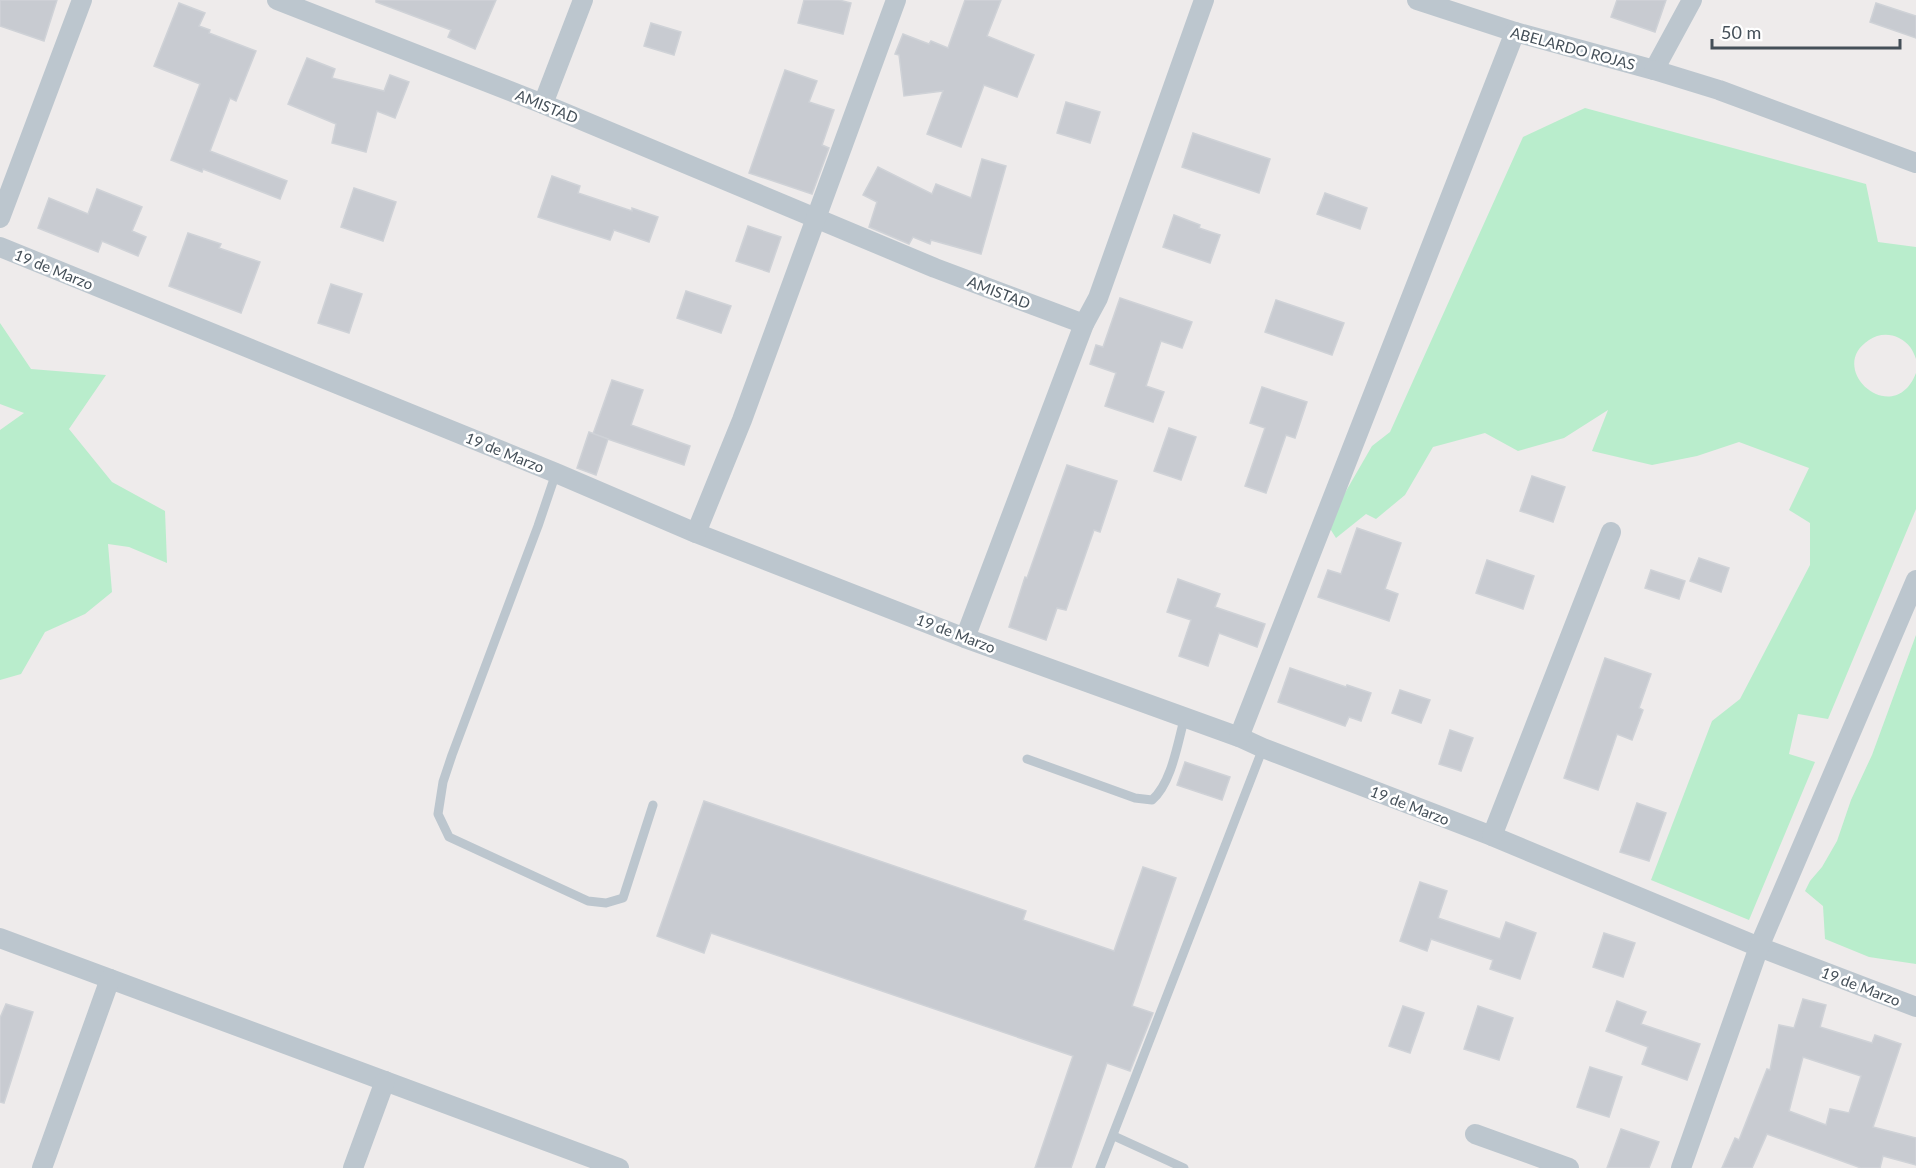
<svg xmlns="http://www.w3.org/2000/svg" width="1916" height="1168" font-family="Lato,sans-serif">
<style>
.green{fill:#b9edcc}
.building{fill:#c8cbd1;stroke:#cfd2d7;stroke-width:1.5;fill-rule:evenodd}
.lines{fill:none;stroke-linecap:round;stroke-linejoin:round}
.service{stroke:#bcc6ce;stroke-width:9}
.minor{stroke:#bcc6ce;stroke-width:20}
.labels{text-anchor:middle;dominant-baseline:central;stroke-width:5;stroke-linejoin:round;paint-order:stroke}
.street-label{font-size:15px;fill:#444f58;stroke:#fff}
</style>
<rect width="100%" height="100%" fill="#eeebeb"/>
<g class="green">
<path d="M1585 108 1866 184 1878 242 1916 247V359C1913 350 1909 343 1899 338 1889 333 1878 334 1869 340 1824 369 1894 430 1916 373V509L1828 719 1798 714 1789 754 1815 762 1749 920 1651 880 1712 721 1740 699 1810 565V523L1789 510 1809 468 1739 442 1697 456 1652 465 1592 451 1608 410 1564 438 1518 451 1485 433 1433 447 1405 495 1376 519 1366 514 1336 538 1329 527 1342 498 1372 446 1390 432 1523 137Z"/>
<polygon points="0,323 31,369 106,375 69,429 112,482 165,511 167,563 129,547 108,544 112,592 85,614 45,632 21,674 0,680 0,430 24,413 0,404"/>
<polygon points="1916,635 1916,964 1869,957 1825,939 1823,906 1805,891 1810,881 1822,867 1837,841 1851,800 1872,755"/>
</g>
<g class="building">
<polygon points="0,0 57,0 44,41 0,26"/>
<polygon points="376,0 496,0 475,49 448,37 451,30 376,2"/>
<polygon points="804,0 839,0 851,3 843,34 798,23"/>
<polygon points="965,0 1001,0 987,36 1034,55 1017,97 984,85 961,147 927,134 943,91 904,96 899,55 895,54 903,34 929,44 931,41 948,48"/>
<polygon points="1617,0 1666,0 1655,32 1611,17"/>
<polygon points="179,3 205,13 199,26 210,30 209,33 256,51 236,101 230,98 210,151 287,181 280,199 203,169 202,172 171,160 200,84 154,66"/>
<polygon points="1876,3 1916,16 1916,38 1870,22"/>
<polygon points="651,23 681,32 674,55 644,46"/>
<polygon points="307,58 335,69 332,78 384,91 390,75 409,82 395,118 377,111 366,152 332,143 336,124 288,104"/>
<polygon points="785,70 817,81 809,102 834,110 822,145 829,148 812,194 749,173"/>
<polygon points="1066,102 1100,112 1090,143 1057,133"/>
<polygon points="1193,133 1270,159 1259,193 1182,167"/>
<polygon points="982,159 1006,166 981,254 931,240 930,244 913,237 909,244 869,227 877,202 863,195 878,167 932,194 936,184 971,198"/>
<polygon points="552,176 580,186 578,193 632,211 632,208 658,217 649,242 614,230 610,240 538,217"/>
<polygon points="354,188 396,202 383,241 341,227"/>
<polygon points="97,189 142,207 132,231 146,237 138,256 102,241 98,252 38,228 49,198 88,214"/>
<polygon points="1325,193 1367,208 1360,229 1317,214"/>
<polygon points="1174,215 1200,225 1199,228 1220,235 1210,263 1163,247"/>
<polygon points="748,226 781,237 769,272 736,261"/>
<polygon points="188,233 221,244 219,248 260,262 241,313 169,286"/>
<polygon points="331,284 362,294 349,333 318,323"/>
<polygon points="686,291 731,306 721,333 677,318"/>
<polygon points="1120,298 1192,322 1182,348 1161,341 1146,386 1164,392 1153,422 1105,406 1116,373 1090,364 1096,345 1103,347"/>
<polygon points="1276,300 1344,323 1332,355 1265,332"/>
<polygon points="612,380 643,390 631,425 690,446 684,465 593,434"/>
<polygon points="1262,387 1307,402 1295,438 1286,435 1266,493 1245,486 1265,428 1250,423"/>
<polygon points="1169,428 1196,437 1181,480 1154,471"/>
<polygon points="589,432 608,439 596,475 577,468"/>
<polygon points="1067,465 1117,481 1100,532 1094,530 1066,610 1057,608 1046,640 1009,627 1025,577 1027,578"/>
<polygon points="1532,476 1565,487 1553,522 1520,511"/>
<polygon points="1357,528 1401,543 1385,589 1398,594 1389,621 1318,597 1328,570 1341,574"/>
<polygon points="1699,558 1729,568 1721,592 1690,581"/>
<polygon points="1487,560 1534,576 1523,609 1476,593"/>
<polygon points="1651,570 1685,581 1679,599 1645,588"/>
<polygon points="1178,579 1220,594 1215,607 1265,624 1257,647 1219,633 1208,666 1179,656 1191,620 1167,612"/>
<polygon points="1605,658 1651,674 1639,708 1643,710 1632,740 1617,734 1598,790 1564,778"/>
<polygon points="1290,668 1346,687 1347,685 1371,693 1361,721 1349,717 1345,726 1278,702"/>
<polygon points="1400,690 1430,700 1421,723 1392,713"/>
<polygon points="1450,730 1473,738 1461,771 1439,764"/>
<polygon points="1185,762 1230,777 1222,800 1177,785"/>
<polygon points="704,801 1026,911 1023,920 1114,951 1143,867 1176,878 1132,1006 1153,1013 1130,1071 1107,1063 1071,1168 1035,1168 1073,1056 711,933 704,953 657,936"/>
<polygon points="1637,803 1666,813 1649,861 1620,852"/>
<polygon points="1420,882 1447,891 1438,918 1500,939 1506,922 1536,933 1520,979 1490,969 1493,960 1431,939 1427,951 1400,941"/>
<polygon points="1604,933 1635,943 1623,977 1593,967"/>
<path d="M1803 999 1826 1005 1820 1027 1872 1043 1875 1035 1901 1044 1873 1127 1916 1138V1165L1883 1156 1880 1168H1861L1767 1134 1752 1168H1722L1735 1138 1739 1140 1767 1069 1770 1070 1779 1025 1794 1028ZM1803 1057 1861 1076 1849 1113 1830 1109 1826 1125 1789 1111Z"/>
<polygon points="1617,1001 1646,1012 1641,1024 1700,1044 1687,1080 1642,1064 1648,1047 1606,1031"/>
<polygon points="6,1004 33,1012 4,1103 0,1102 0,1018"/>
<polygon points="1403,1006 1424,1013 1410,1053 1389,1046"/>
<polygon points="1478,1006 1513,1018 1499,1060 1464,1049"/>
<polygon points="1590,1067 1622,1077 1609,1117 1577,1107"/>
<polygon points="1621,1129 1659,1142 1649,1168 1607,1168"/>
</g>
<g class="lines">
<g class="service">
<polyline points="556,473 538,526 452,755 443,782 438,814 449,837 588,901 606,903 623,898 653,805"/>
<path d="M1027 759 1135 798 1152 800C1172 783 1178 741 1185 716"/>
<polyline points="1114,1136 1184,1168"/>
<polyline points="1100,1168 1263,748"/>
</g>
<g class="minor">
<polyline points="277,0 543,104 935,268 1084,324"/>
<polyline points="1417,0 1515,32 1654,70 1692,0"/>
<polyline points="1654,70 1719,90 1916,163"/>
<polyline points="543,104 583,0"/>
<polyline points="0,218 82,0"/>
<polyline points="0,247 556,473 696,533 965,638 1239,737 1263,748 1492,836 1759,947 1916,1007"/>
<polyline points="696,533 742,420 896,0"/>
<polyline points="965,638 1084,324 1098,298 1204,0"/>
<polyline points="1239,737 1515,32"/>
<polyline points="1492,836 1611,532"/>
<polyline points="0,938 619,1168"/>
<polyline points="1475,1134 1569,1168"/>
<polyline points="42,1168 110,979"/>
<polyline points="353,1168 385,1081"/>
<polyline points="1681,1168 1759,947 1916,580"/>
</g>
</g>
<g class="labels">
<g class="street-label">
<text transform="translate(1573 48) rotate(15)">ABELARDO ROJAS</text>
<text transform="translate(547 106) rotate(22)">AMISTAD</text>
<text transform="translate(54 269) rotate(22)">19 de Marzo</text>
<text transform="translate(999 292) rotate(21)">AMISTAD</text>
<text transform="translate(505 452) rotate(22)">19 de Marzo</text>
<text transform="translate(956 633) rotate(21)">19 de Marzo</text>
<text transform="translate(1410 805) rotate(21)">19 de Marzo</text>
<text transform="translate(1861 986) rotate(21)">19 de Marzo</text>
</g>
</g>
<path d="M1712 39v9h188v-9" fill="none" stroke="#444f58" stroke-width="3"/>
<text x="1721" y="39" font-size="18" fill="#444f58" stroke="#ffffff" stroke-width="4.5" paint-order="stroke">50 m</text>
</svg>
